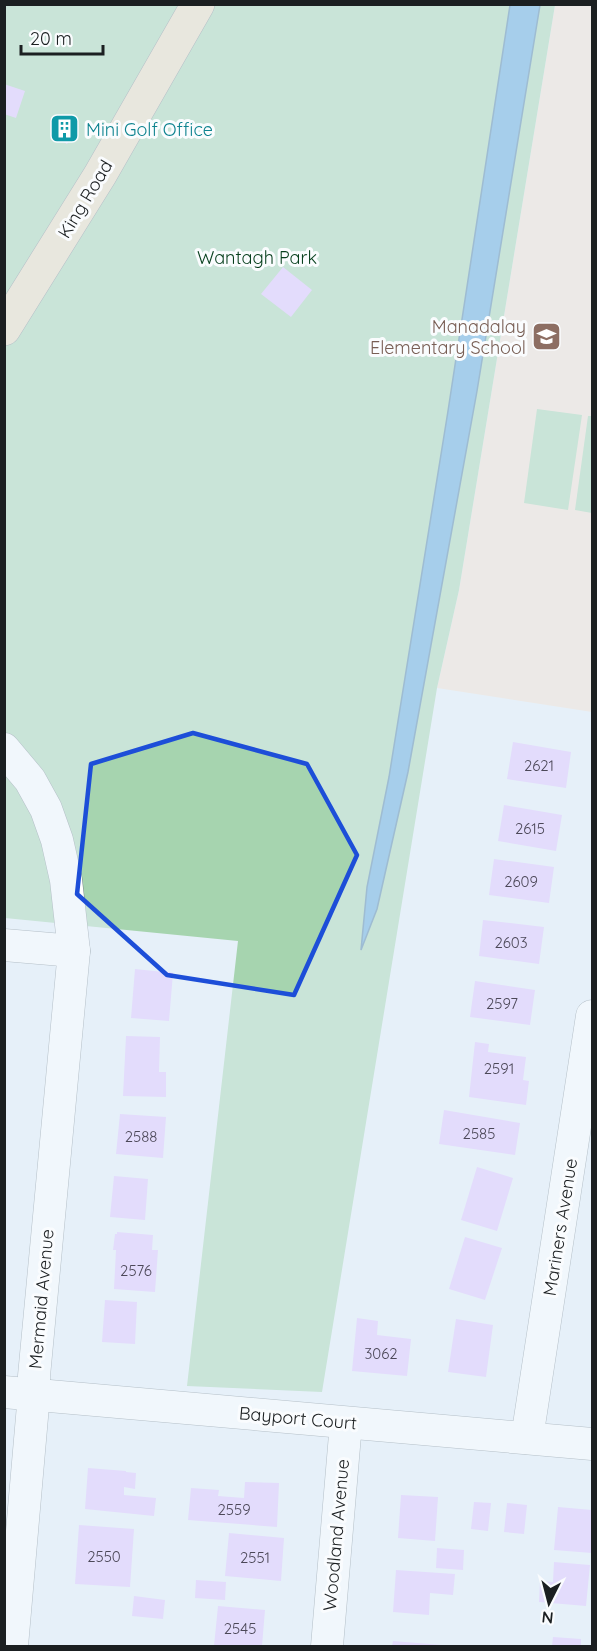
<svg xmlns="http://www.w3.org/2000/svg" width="597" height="1651" font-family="Quicksand,sans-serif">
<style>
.education{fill:#f4e1d1}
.green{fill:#a6d4af}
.water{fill:#5aa4d9;stroke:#477ca2;stroke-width:1.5}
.building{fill:#e1c3fe}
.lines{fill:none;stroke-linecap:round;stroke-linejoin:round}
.street-casing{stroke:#7b858c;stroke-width:33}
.secondary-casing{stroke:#7b858c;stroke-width:34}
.street{stroke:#fff;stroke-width:32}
.secondary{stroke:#ecdcbd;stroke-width:33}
.marked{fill:none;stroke:#1d4ed8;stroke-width:4.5;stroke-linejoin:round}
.labels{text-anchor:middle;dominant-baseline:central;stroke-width:6;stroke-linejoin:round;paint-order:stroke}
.number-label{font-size:15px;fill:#4c4858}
.culture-label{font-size:18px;fill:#0d838f;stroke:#fafcfe;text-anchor:start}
.street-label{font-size:18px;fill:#1b1f21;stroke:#fafcfe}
.park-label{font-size:18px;fill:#063f1c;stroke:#fafcfe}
.education-label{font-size:18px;fill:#785e54;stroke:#fafcfe;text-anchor:end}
</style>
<rect width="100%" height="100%" fill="#e6f0f9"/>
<polygon class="education" points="555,5 592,5 592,712 437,688 459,590"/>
<g class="green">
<polygon points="4,5 555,5 459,590 437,688 322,1392 187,1386 238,941 5,918"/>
<polygon points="537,409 582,415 568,510 524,503"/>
<polygon points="588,416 592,416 592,513 575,510"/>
</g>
<polygon class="water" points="510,5 540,5 477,391 408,772 377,909 361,950 367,887 389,777 448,411"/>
<g class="building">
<polygon points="4,84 25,91 16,118 4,114"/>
<polygon points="62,114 79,125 67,144 50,134"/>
<polygon points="283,267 312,290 291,317 261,294"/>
<polygon points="513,742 571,752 566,788 507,779"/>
<polygon points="504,805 562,815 556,851 498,841"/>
<polygon points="494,859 554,867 549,903 489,895"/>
<polygon points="483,920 544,927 539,964 479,956"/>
<polygon points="135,969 173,973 169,1021 131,1018"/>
<polygon points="475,981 535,990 530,1025 470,1017"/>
<polygon points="126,1036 160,1037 159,1072 166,1072 166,1097 123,1096"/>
<polygon points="475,1042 489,1044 488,1052 526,1057 523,1080 529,1081 526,1105 469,1097"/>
<polygon points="444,1110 520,1123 515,1155 439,1144"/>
<polygon points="120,1114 166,1117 163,1158 116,1154"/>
<polygon points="477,1167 513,1178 497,1231 461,1220"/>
<polygon points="114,1176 148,1179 145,1220 110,1217"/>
<polygon points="117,1232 153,1235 152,1250 158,1250 155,1292 114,1289 116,1250 113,1250 115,1234 117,1234"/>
<polygon points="465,1237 502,1248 485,1300 449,1289"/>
<polygon points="105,1300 137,1302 135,1344 102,1342"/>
<polygon points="357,1318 378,1321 377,1335 411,1339 407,1376 352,1371"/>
<polygon points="456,1319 493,1325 486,1377 448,1372"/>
<polygon points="88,1468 126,1471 126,1472 136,1473 135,1489 124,1487 124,1495 156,1498 154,1516 85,1509"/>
<polygon points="245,1482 279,1483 277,1527 188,1520 191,1488 219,1490 218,1496 244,1498"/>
<polygon points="401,1495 438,1497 435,1541 398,1538"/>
<polygon points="474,1502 491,1503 488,1531 471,1529"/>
<polygon points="507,1503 527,1505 524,1534 504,1532"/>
<polygon points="558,1507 592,1510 592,1553 554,1550"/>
<polygon points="79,1525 134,1529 130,1587 75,1584"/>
<polygon points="229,1533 284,1538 281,1581 225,1576"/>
<polygon points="437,1548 464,1550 463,1570 436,1568"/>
<polygon points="554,1562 590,1565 586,1606 539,1602 540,1581 553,1582"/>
<polygon points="396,1570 455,1574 453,1595 430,1593 429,1615 393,1612"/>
<polygon points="196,1580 226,1582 225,1600 195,1598"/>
<polygon points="134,1596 165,1600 163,1619 132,1616"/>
<polygon points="218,1606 265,1610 262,1646 214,1646"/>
<polygon points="553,1637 581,1639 581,1646 552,1646"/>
<polygon points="393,1641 442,1645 442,1646 392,1646"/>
</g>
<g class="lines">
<defs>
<g id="street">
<polyline points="4,749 30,780 46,809 57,840 66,880 74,951 34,1376 34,1394 12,1646"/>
<polyline points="4,945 74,951"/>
<polyline points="4,1392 592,1444"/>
<polyline points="527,1438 592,1016"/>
<polyline points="327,1646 346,1423"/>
</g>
<polyline id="secondary" points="4,329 100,175 198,4"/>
</defs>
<use href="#street" class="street-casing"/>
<use href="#secondary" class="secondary-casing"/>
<use href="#street" class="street"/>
<use href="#secondary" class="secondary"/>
</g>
<path d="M0 0H597V1651H0ZM193 733 307 764 357 855 294 995 167 975 77 894 91 764Z" fill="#e6f0f9" fill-opacity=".55" fill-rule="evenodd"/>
<path class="marked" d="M193 733 307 764 357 855 294 995 167 975 77 894 91 764Z"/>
<defs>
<symbol id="building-square" viewBox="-11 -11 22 22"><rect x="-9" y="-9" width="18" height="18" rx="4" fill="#0f9aa8" stroke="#fafcfe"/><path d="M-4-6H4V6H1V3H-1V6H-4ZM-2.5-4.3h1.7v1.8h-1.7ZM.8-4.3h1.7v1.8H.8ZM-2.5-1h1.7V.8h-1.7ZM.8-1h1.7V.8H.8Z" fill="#fff"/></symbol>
<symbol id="school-square" viewBox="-11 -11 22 22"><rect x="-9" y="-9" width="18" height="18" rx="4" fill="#8d6e63" stroke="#fafcfe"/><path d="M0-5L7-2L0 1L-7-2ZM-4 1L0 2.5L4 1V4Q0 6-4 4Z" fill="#fff"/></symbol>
</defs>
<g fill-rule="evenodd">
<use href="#building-square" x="48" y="112" width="33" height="33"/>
<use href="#school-square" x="530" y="320" width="33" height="33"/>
</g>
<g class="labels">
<g class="number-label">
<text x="539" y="765">2621</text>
<text x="530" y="828">2615</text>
<text x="521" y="881">2609</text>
<text x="511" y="942">2603</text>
<text x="502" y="1003">2597</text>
<text x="499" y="1068">2591</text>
<text x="479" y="1133">2585</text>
<text x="141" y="1136">2588</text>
<text x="136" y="1270">2576</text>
<text x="381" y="1353">3062</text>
<text x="234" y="1509">2559</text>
<text x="104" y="1556">2550</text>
<text x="255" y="1557">2551</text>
<text x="240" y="1628">2545</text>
</g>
<g class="culture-label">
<text x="86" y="129">Mini Golf Office</text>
</g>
<g class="street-label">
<text transform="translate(85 199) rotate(-59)">King Road</text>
<text transform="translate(560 1227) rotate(-81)">Mariners Avenue</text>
<text transform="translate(41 1299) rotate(-85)">Mermaid Avenue</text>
<text transform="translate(298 1418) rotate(5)">Bayport Court</text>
<text transform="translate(336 1535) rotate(-85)">Woodland Avenue</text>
</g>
<g class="park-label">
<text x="257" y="257">Wantagh Park</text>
</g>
<g class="education-label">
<text x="526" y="326">Manadalay<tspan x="526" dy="21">Elementary School</tspan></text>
</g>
</g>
<rect width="597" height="1651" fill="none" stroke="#1b1f21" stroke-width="12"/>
<g transform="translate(549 1603) rotate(186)" stroke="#fafcfe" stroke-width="4.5" paint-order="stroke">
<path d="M0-4.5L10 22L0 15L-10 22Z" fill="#1b1f21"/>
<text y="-9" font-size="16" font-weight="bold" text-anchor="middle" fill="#1b1f21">N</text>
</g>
<path d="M21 45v9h82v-9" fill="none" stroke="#1b1f21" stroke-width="3"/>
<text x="30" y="45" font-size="18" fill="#1b1f21" stroke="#fafcfe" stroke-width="4.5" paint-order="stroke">20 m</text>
</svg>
